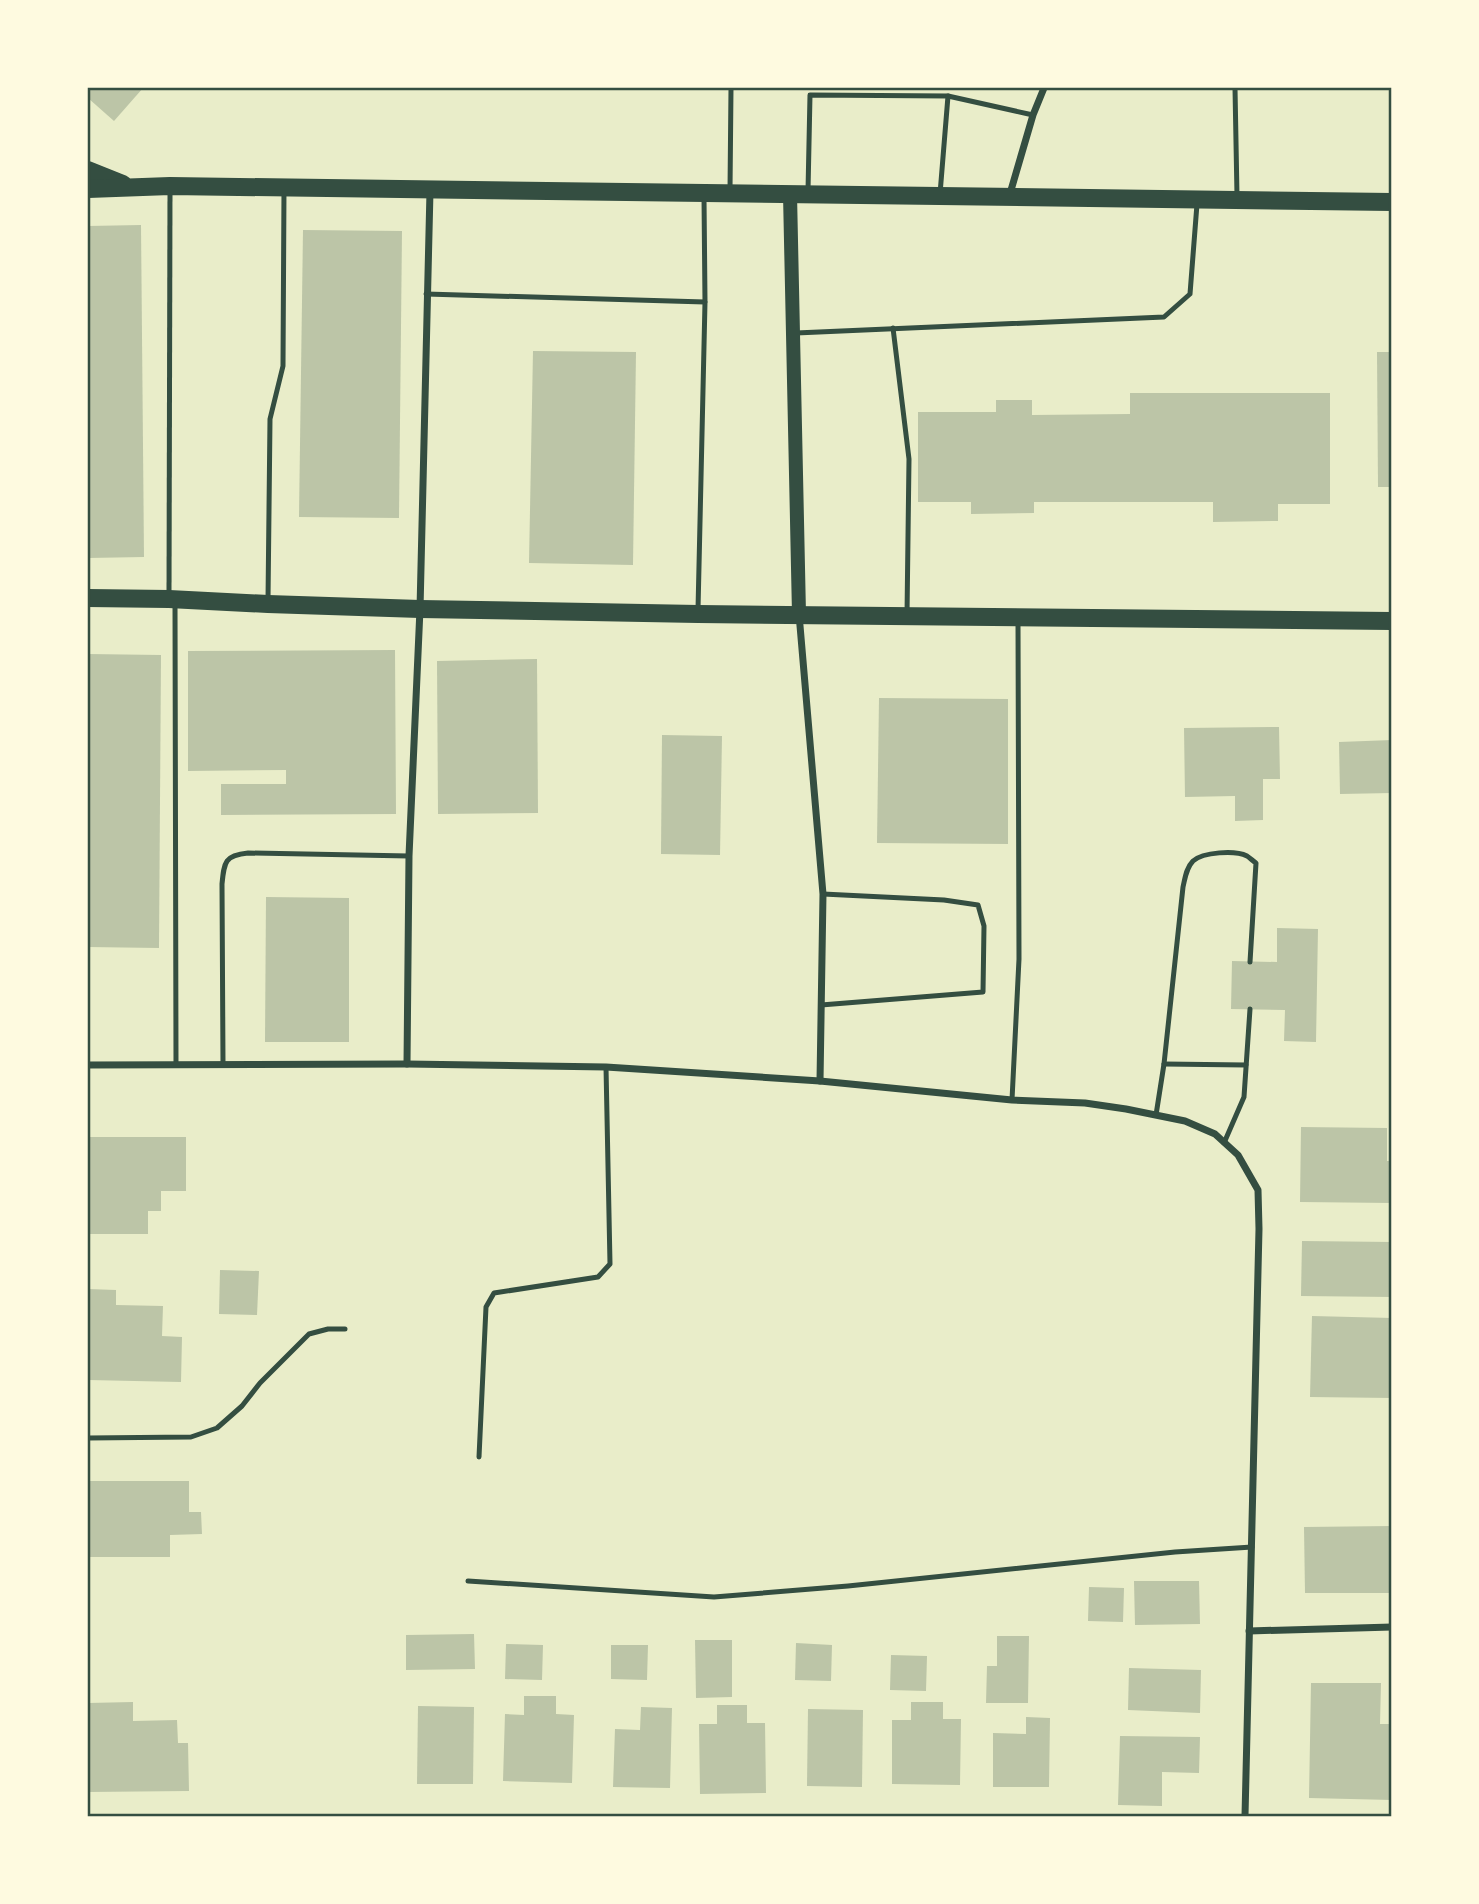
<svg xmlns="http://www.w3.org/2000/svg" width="1479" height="1904" font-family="Mulish,sans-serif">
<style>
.building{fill:#bcc5a7}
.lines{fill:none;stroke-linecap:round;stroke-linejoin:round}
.service{stroke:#344e41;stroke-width:5}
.minor{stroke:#344e41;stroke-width:7}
.secondary{stroke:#344e41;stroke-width:14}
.primary{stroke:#344e41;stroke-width:18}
.neatline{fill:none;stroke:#344e41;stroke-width:2.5}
</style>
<rect width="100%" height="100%" fill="#e9edc9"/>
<g class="building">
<polygon points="88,88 143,88 114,121 88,98"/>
<polygon points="141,225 144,557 88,558 88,226"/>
<polygon points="303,230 402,231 399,518 299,517"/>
<polygon points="533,351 636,352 633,565 529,563"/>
<polygon points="1377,352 1392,352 1392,487 1378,487"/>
<polygon points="1130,393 1330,393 1330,504 1278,504 1278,521 1213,522 1213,502 1034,502 1034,513 971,514 971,502 918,502 918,412 996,412 996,400 1032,400 1032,415 1130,414"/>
<polygon points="395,650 396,814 221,815 221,784 286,784 286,770 188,771 188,651"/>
<polygon points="88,654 161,655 159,948 88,947"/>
<polygon points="537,659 538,813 438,814 437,661"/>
<polygon points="879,698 1008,699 1008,844 877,843"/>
<polygon points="1279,727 1280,779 1263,779 1263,820 1235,821 1235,796 1185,797 1184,728"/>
<polygon points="662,735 722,736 720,855 661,854"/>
<polygon points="1392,740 1392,793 1340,794 1339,742"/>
<polygon points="266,897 349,898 349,1042 265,1042"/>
<polygon points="1277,928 1318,929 1316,1042 1284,1041 1285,1010 1231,1009 1232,961 1277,962"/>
<polygon points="1301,1127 1387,1128 1387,1161 1392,1161 1392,1203 1300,1202"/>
<polygon points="88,1137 186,1137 186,1191 161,1191 161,1211 148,1211 148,1234 88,1234"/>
<polygon points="1302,1241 1392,1242 1392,1297 1301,1296"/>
<polygon points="220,1270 259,1271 257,1315 219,1314"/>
<polygon points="88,1289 116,1290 116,1305 163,1306 162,1336 182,1337 181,1382 88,1380"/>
<polygon points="1312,1316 1392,1318 1392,1398 1310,1397"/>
<polygon points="88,1481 189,1481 189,1512 201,1512 202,1534 170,1535 170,1557 88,1557"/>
<polygon points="1392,1526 1392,1593 1305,1593 1304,1527"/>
<polygon points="1134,1581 1199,1581 1200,1624 1135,1625"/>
<polygon points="1089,1587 1124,1588 1123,1622 1088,1621"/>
<polygon points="474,1634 475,1669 406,1670 406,1635"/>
<polygon points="997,1636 1029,1636 1028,1703 986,1703 987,1666 997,1666"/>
<polygon points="695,1640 732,1640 732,1697 696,1698"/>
<polygon points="796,1643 832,1645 831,1681 795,1680"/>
<polygon points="506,1644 543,1645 542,1680 505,1679"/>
<polygon points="611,1645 648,1645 647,1680 611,1679"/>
<polygon points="891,1655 927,1656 926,1691 890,1690"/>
<polygon points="1129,1668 1201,1670 1200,1713 1128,1710"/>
<polygon points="1311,1683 1381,1683 1380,1724 1392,1724 1392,1800 1309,1798"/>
<polygon points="524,1696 556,1696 556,1714 574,1715 572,1783 503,1781 505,1714 524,1715"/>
<polygon points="133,1702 133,1721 177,1720 178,1743 188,1743 189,1791 88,1792 88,1703"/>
<polygon points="911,1702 943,1702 943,1719 961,1719 960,1785 892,1784 892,1720 911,1720"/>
<polygon points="717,1705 747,1705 747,1723 765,1723 766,1793 700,1794 699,1724 717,1724"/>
<polygon points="418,1706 474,1707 473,1784 417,1784"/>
<polygon points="641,1707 672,1708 670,1788 613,1787 615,1729 640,1730"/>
<polygon points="808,1709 863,1710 862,1787 807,1786"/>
<polygon points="1026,1717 1050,1718 1049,1787 993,1787 993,1733 1026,1734"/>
<polygon points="1120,1736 1200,1737 1199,1773 1162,1772 1162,1806 1118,1805"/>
</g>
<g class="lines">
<g class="service">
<polyline points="1235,88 1237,196"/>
<polyline points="730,190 731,88"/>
<polyline points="808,191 810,95 948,96 1033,115"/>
<polyline points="940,194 948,96"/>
<polyline points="426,294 705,302"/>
<polyline points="893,328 909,459 907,615"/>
<polyline points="796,333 1164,317 1190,294 1197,204"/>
<polyline points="169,596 170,189"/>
<polyline points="268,601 270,419 283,366 284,189"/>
<polyline points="175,602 176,1064"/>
<polyline points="698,610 705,302 704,197"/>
<polyline points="821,1005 983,992 984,926 978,905 944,900 823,894"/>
<path d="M223 1064 222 884C224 862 225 855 248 853L409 856"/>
<polyline points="1164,1064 1246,1065"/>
<polyline points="1012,1100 1019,959 1018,621"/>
<path d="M1156 1115 1164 1064 1183 887C1185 879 1186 868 1193 861 1203 852 1235 850 1247 856 1250 858 1253 861 1256 863L1250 962"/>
<polyline points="1224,1143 1244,1097 1250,1009"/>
<polyline points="88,1438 191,1437 217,1428 242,1406 260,1383 309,1334 328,1329 345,1329"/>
<polyline points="479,1457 486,1307 494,1293 598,1277 610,1264 606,1067"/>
<polyline points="468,1581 714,1597 848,1586 1175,1552 1252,1547"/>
</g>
<g class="minor">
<polyline points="1009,197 1033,115 1044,88"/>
<polyline points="799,614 823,894 820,1081"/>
<polyline points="407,1064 409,856 420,609 430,191"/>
<polyline points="88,1065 407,1064 606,1067 820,1081 1012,1100 1085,1103 1126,1109 1185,1121 1215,1134 1238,1155 1258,1190 1259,1229 1245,1816"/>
<polyline points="1249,1631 1392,1627"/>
</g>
<polyline class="secondary" points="790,194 799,614"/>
<g class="primary">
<polyline points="88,170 123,184"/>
<polyline points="88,189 170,186 1392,202"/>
<polyline points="88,598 169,599 268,604 420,609 698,614 1392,621"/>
</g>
</g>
<rect width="1479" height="1904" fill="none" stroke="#fefae0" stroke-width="178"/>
<rect x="89" y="89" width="1301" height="1726" class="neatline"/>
</svg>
